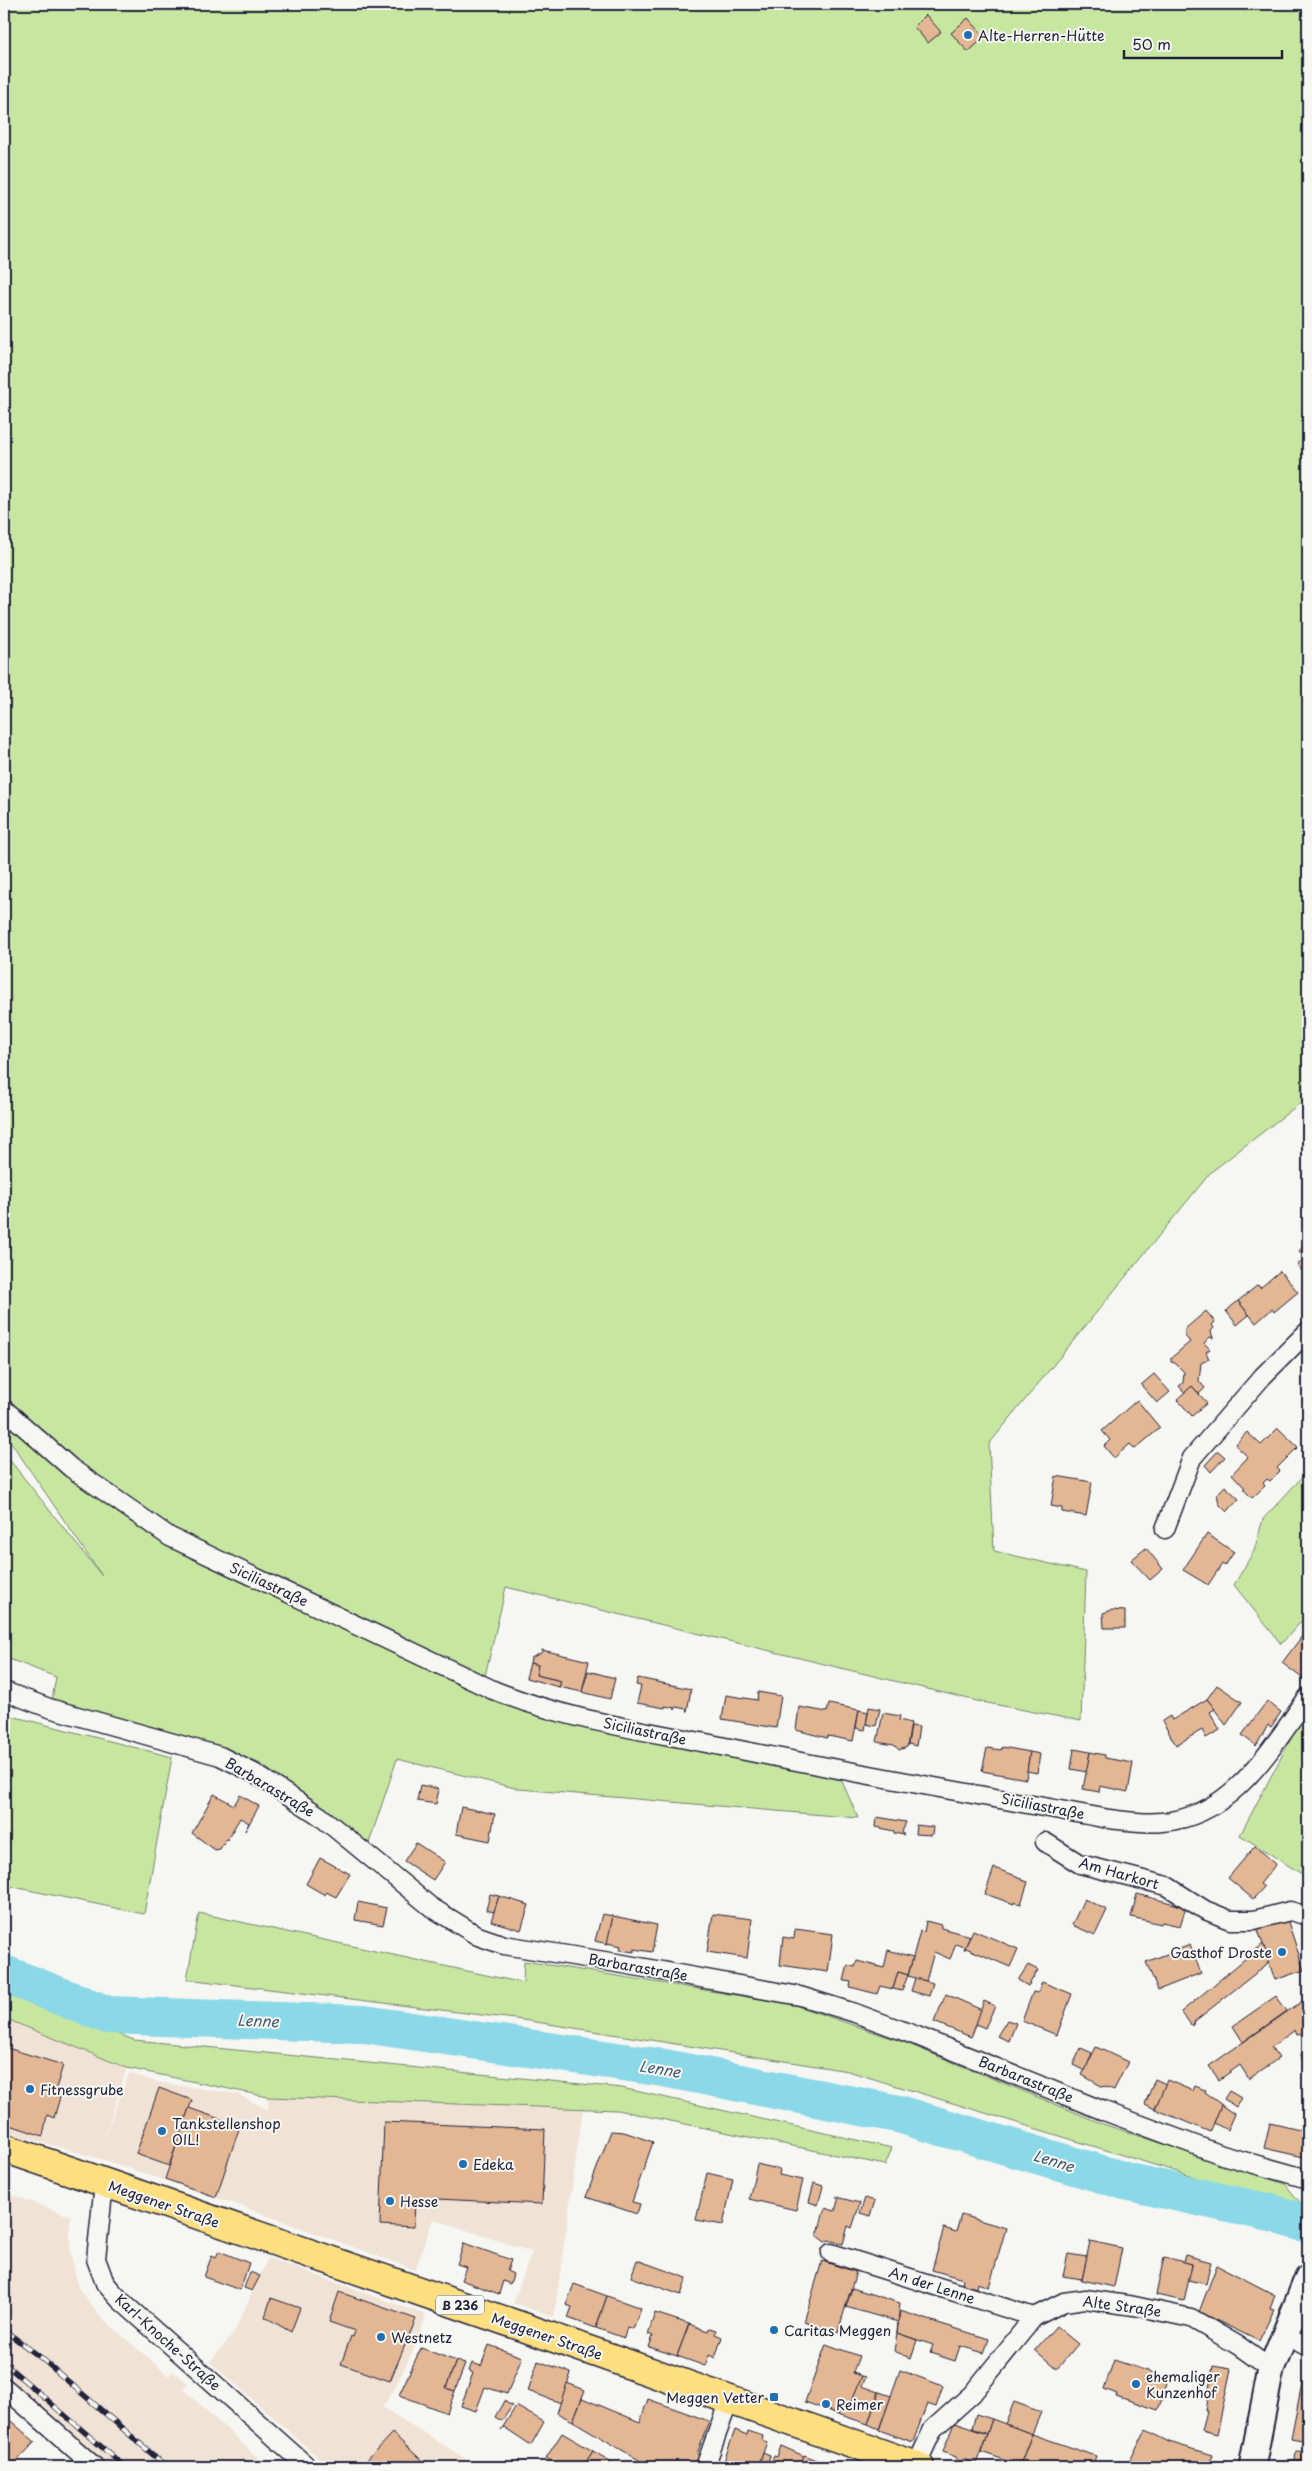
<svg xmlns="http://www.w3.org/2000/svg" width="1312" height="2471" font-family="'Playpen Sans',sans-serif">
<style>
.built{fill:#f0e3d6}
.green{fill:#c7e7a0;stroke:#74846e}
.lines{fill:none;stroke-linecap:round;stroke-linejoin:round}
.river{stroke:#8ad8e8;stroke-width:38}
.building{fill:#e3b694;stroke:#22223b}
.street-casing{stroke:#22223b;stroke-width:21}
.secondary-casing{stroke:#22223b;stroke-width:29}
.primary-casing{stroke:#22223b;stroke-width:31}
.street{stroke:#f6f6f2;stroke-width:18}
.secondary{stroke:#f6f6f2;stroke-width:25}
.primary{stroke:#fedf80;stroke-width:28}
.rail-casing{stroke:#22223b;stroke-width:5.5}
.rail{stroke:#f6f6f2;stroke-width:4;stroke-dasharray:11;stroke-linecap:butt}
.poi-dot{fill:#1f6fb2;stroke:#f6f6f2;stroke-width:2}
.labels{text-anchor:middle;dominant-baseline:central;stroke-width:4;stroke-linejoin:round;paint-order:stroke}
.shield{fill:#f6f6f2;stroke:#626272;stroke-width:1}
.shield-label{font-size:12px;font-weight:bold;fill:#22223b}
.poi-label{font-size:14px;fill:#22223b;stroke:#f6f6f2;text-anchor:start}
.street-label{font-size:14px;fill:#22223b;stroke:#f6f6f2}
.water-label{font-size:15px;font-style:italic;fill:#41596f;stroke:#f6f6f2}
</style>
<rect width="100%" height="100%" fill="#f6f6f2"/>
<filter id="ink" filterUnits="userSpaceOnUse"><feTurbulence type="fractalNoise" baseFrequency=".02" numOctaves="2"/><feDisplacementMap in="SourceGraphic" scale="10" xChannelSelector="R" yChannelSelector="G"/><feConvolveMatrix kernelMatrix="1 2 1 2 8 2 1 2 1" color-interpolation-filters="sRGB"/></filter>
<g filter="url(#ink)">
<g class="built">
<polygon points="4,2018 127,2068 104,2139 129,2073 157,2082 238,2094 268,2110 268,2097 583,2108 554,2317 513,2303 532,2252 433,2219 415,2270 244,2207 98,2158 4,2132"/>
<polygon points="4,2192 70,2216 70,2252 79,2289 103,2319 169,2376 173,2371 188,2383 183,2389 268,2467 103,2467 4,2376"/>
<polygon points="268,2258 426,2315 414,2349 392,2393 382,2407 479,2467 329,2467 210,2362 233,2334"/>
</g>
<g class="green">
<polygon points="4,4 1308,4 1308,1097 1211,1172 989,1444 994,1551 1086,1572 1081,1721 977,1701 506,1587 481,1693 841,1779 858,1818 519,1789 397,1759 368,1846 261,1764 224,1750 51,1705 56,1677 4,1657 4,1453 102,1576 4,1432"/>
<polygon points="1308,1471 1308,1614 1281,1644 1234,1585 1254,1551 1263,1519"/>
<polygon points="4,1714 172,1757 144,1914 4,1885"/>
<polygon points="1308,1715 1308,1768 1306,1774 1308,1777 1308,1871 1305,1876 1240,1835 1294,1733"/>
<polygon points="199,1913 523,1983 524,1961 791,2004 906,2043 1103,2124 1285,2184 1308,2212 848,2071 523,2020 187,1979"/>
<polygon points="4,1990 134,2040 622,2088 892,2148 885,2165 617,2110 268,2097 127,2068 4,2018"/>
</g>
<g class="lines">
<polyline class="river" points="4,1974 108,2015 364,2024 664,2068 898,2114 1125,2181 1275,2214 1308,2224"/>
</g>
<g class="building">
<polygon points="926,15 941,32 928,43 914,27"/>
<polygon points="968,18 985,37 968,52 951,33"/>
<polygon points="1308,1243 1308,1262 1299,1251"/>
<polygon points="1305,1259 1308,1262 1308,1278 1297,1265"/>
<polygon points="1280,1271 1298,1292 1274,1312 1272,1309 1256,1323 1238,1301 1258,1285 1260,1288"/>
<polygon points="1238,1301 1249,1315 1237,1325 1226,1311"/>
<polygon points="1206,1311 1215,1322 1212,1325 1214,1328 1211,1331 1213,1338 1210,1337 1204,1343 1210,1349 1206,1352 1209,1359 1201,1363 1199,1381 1205,1388 1199,1394 1192,1386 1185,1393 1179,1386 1183,1383 1184,1372 1175,1363 1171,1362 1171,1358 1190,1342 1185,1336 1185,1329"/>
<polygon points="1154,1374 1170,1392 1157,1403 1141,1385"/>
<polygon points="1192,1386 1207,1403 1192,1416 1177,1399"/>
<polygon points="1137,1400 1160,1428 1135,1449 1130,1444 1114,1458 1104,1446 1110,1440 1102,1431"/>
<polygon points="1278,1428 1298,1447 1277,1468 1280,1471 1270,1481 1267,1479 1263,1483 1265,1486 1252,1498 1243,1489 1245,1488 1232,1474 1248,1457 1235,1445 1247,1432 1261,1445"/>
<polygon points="1218,1451 1225,1457 1211,1472 1205,1465"/>
<polygon points="1056,1476 1092,1482 1086,1516 1062,1512 1062,1508 1051,1506"/>
<polygon points="1225,1486 1239,1499 1227,1512 1219,1504 1217,1494"/>
<polygon points="1207,1534 1234,1552 1225,1566 1222,1564 1208,1585 1183,1570"/>
<polygon points="1146,1548 1163,1569 1150,1580 1131,1560"/>
<polygon points="1112,1610 1125,1611 1125,1628 1104,1628 1103,1613"/>
<polygon points="1308,1628 1308,1670 1303,1677 1306,1681 1282,1663"/>
<polygon points="542,1650 589,1661 582,1692 559,1687 561,1681 536,1675 538,1665 530,1663 531,1658 541,1653"/>
<polygon points="530,1663 538,1665 536,1675 561,1681 559,1687 526,1678"/>
<polygon points="588,1671 615,1678 610,1699 582,1692"/>
<polygon points="638,1678 691,1689 687,1712 686,1709 676,1707 675,1710 675,1708 665,1706 665,1708 637,1703 641,1686 636,1685"/>
<polygon points="1217,1685 1242,1702 1226,1725 1207,1699"/>
<polygon points="758,1692 781,1696 776,1728 722,1719 726,1695 757,1700"/>
<polygon points="1207,1699 1215,1709 1210,1712 1220,1730 1206,1738 1202,1730 1176,1745 1162,1721 1170,1716 1172,1720"/>
<polygon points="1267,1701 1281,1712 1271,1727 1268,1725 1256,1746 1242,1735"/>
<polygon points="829,1704 859,1710 853,1741 828,1736 827,1738 796,1730 799,1707 827,1712"/>
<polygon points="869,1707 880,1709 876,1726 866,1724"/>
<polygon points="859,1710 868,1712 865,1730 856,1728"/>
<polygon points="883,1713 900,1716 899,1720 911,1723 907,1747 899,1750 894,1745 877,1742"/>
<polygon points="911,1726 919,1727 916,1746 908,1744"/>
<polygon points="1002,1747 1030,1752 1026,1779 982,1771 987,1748 1001,1750"/>
<polygon points="1074,1749 1090,1752 1087,1772 1071,1769"/>
<polygon points="1030,1752 1040,1754 1037,1773 1027,1771"/>
<polygon points="1090,1752 1105,1755 1105,1758 1133,1763 1128,1792 1100,1786 1099,1792 1083,1789"/>
<polygon points="420,1785 439,1789 436,1804 417,1801"/>
<polygon points="214,1794 234,1805 240,1795 259,1806 245,1831 249,1823 240,1818 227,1840 226,1839 220,1849 215,1850 192,1833"/>
<polygon points="461,1807 495,1814 490,1841 456,1834"/>
<polygon points="877,1817 906,1822 902,1832 904,1835 894,1833 894,1831 876,1827"/>
<polygon points="916,1825 933,1827 932,1835 915,1834"/>
<polygon points="416,1843 445,1862 433,1880 404,1861"/>
<polygon points="1255,1846 1276,1864 1260,1884 1264,1887 1253,1899 1228,1878"/>
<polygon points="320,1858 350,1874 336,1897 326,1892 325,1895 306,1884"/>
<polygon points="994,1868 1022,1878 1022,1880 1028,1882 1021,1904 1014,1902 1014,1904 985,1894"/>
<polygon points="490,1894 499,1896 494,1912 486,1910"/>
<polygon points="1137,1894 1186,1907 1180,1926 1162,1922 1161,1924 1131,1917"/>
<polygon points="499,1896 529,1905 521,1930 491,1921"/>
<polygon points="1084,1899 1107,1910 1095,1935 1072,1925"/>
<polygon points="358,1902 387,1908 383,1925 355,1920"/>
<polygon points="602,1914 613,1916 608,1944 595,1941"/>
<polygon points="713,1914 752,1919 747,1958 707,1952"/>
<polygon points="613,1916 657,1925 652,1952 634,1949 634,1952 620,1950 621,1946 607,1943"/>
<polygon points="1286,1916 1304,1970 1275,1980 1257,1927"/>
<polygon points="926,1921 941,1925 941,1928 970,1936 965,1948 956,1944 950,1959 934,1952 926,1981 908,1976 920,1931 924,1932"/>
<polygon points="795,1929 833,1934 828,1972 780,1965 783,1937 794,1939"/>
<polygon points="973,1930 1018,1949 1010,1967 966,1948 964,1950"/>
<polygon points="1263,1944 1269,1960 1266,1965 1195,2021 1192,2026 1181,2012"/>
<polygon points="1190,1945 1201,1973 1158,1990 1146,1962"/>
<polygon points="888,1950 913,1957 908,1975 898,1972 893,1989 880,1986 877,1994 850,1987 851,1982 844,1981 848,1965 855,1967 857,1961 884,1968"/>
<polygon points="1028,1965 1038,1970 1028,1986 1018,1980"/>
<polygon points="898,1972 908,1975 902,1991 893,1989"/>
<polygon points="915,1978 933,1983 929,1996 911,1991"/>
<polygon points="1042,1982 1072,1994 1057,2035 1022,2021 1033,1992 1038,1993"/>
<polygon points="946,1994 982,2010 971,2037 934,2022"/>
<polygon points="1276,1996 1287,2011 1243,2042 1233,2026"/>
<polygon points="1304,2000 1308,2009 1308,2032 1297,2035 1295,2030 1271,2047 1279,2058 1249,2079 1240,2065 1219,2080 1209,2066"/>
<polygon points="984,2001 995,2006 985,2028 976,2024"/>
<polygon points="1007,2020 1016,2023 1009,2041 997,2036"/>
<polygon points="1308,2032 1308,2075 1306,2075 1301,2054 1308,2053 1303,2033"/>
<polygon points="4,2047 63,2065 54,2095 60,2097 54,2118 47,2115 43,2136 4,2123"/>
<polygon points="1096,2047 1128,2062 1114,2090 1104,2086 1103,2087 1082,2075"/>
<polygon points="1081,2048 1092,2053 1085,2071 1073,2065"/>
<polygon points="1155,2079 1166,2084 1155,2109 1145,2104"/>
<polygon points="1167,2080 1193,2091 1195,2086 1205,2090 1204,2092 1222,2105 1210,2132 1155,2109"/>
<polygon points="159,2088 192,2100 169,2166 136,2154"/>
<polygon points="1229,2091 1241,2098 1236,2107 1224,2099"/>
<polygon points="1221,2105 1234,2114 1227,2130 1214,2123"/>
<polygon points="189,2108 240,2126 216,2197 165,2179"/>
<polygon points="384,2122 545,2129 542,2204 415,2198 414,2227 380,2225"/>
<polygon points="1270,2123 1308,2132 1308,2158 1264,2148"/>
<polygon points="611,2131 624,2132 653,2142 632,2202 640,2204 637,2214 586,2197"/>
<polygon points="757,2164 780,2170 779,2175 803,2180 796,2210 749,2199"/>
<polygon points="707,2173 733,2179 723,2225 696,2220"/>
<polygon points="814,2183 823,2186 818,2205 809,2202"/>
<polygon points="836,2197 860,2203 852,2228 848,2226 843,2244 828,2240 825,2242 817,2236 825,2208 835,2211 839,2197"/>
<polygon points="865,2198 875,2201 870,2216 860,2213"/>
<polygon points="961,2215 1006,2228 989,2287 977,2283 976,2288 962,2284 963,2279 932,2270 944,2228 956,2232"/>
<polygon points="1090,2241 1122,2248 1114,2287 1082,2280"/>
<polygon points="464,2243 511,2260 507,2271 513,2274 510,2284 503,2281 499,2294 461,2280 466,2267 457,2264"/>
<polygon points="219,2251 249,2263 240,2290 204,2277 212,2255 216,2257"/>
<polygon points="1068,2254 1087,2257 1082,2279 1063,2276"/>
<polygon points="1185,2255 1211,2262 1206,2284 1188,2280 1192,2264 1183,2262"/>
<polygon points="1164,2257 1192,2264 1184,2301 1156,2295"/>
<polygon points="637,2260 687,2278 681,2295 631,2277"/>
<polygon points="822,2261 856,2272 838,2332 804,2322"/>
<polygon points="1217,2265 1275,2295 1270,2309 1274,2310 1259,2341 1199,2312"/>
<polygon points="250,2272 260,2276 252,2291 244,2288"/>
<polygon points="574,2284 607,2296 596,2328 568,2318 572,2307 566,2305"/>
<polygon points="852,2288 900,2303 897,2333 898,2322 846,2307"/>
<polygon points="339,2292 416,2319 390,2381 341,2364 351,2336 353,2337 355,2331 329,2322"/>
<polygon points="607,2296 641,2308 633,2329 627,2327 624,2338 596,2328"/>
<polygon points="271,2298 300,2308 291,2332 265,2317"/>
<polygon points="900,2311 989,2339 984,2353 960,2346 955,2361 930,2353 933,2345 897,2333"/>
<polygon points="655,2313 689,2324 677,2356 649,2347 653,2336 648,2334"/>
<polygon points="689,2324 708,2331 709,2328 716,2330 715,2334 722,2337 715,2358 709,2355 705,2366 677,2356"/>
<polygon points="1056,2326 1078,2344 1057,2369 1035,2350"/>
<polygon points="897,2333 917,2340 911,2358 894,2351"/>
<polygon points="826,2344 859,2356 853,2373 862,2376 859,2385 849,2407 841,2404 838,2414 805,2402"/>
<polygon points="489,2345 522,2357 507,2394 485,2387 476,2411 461,2406 473,2373 469,2371 472,2363 481,2366"/>
<polygon points="421,2348 456,2361 446,2388 455,2391 447,2413 399,2395"/>
<polygon points="1114,2360 1169,2378 1158,2410 1116,2396 1117,2394 1104,2389"/>
<polygon points="456,2361 465,2364 455,2391 446,2388"/>
<polygon points="538,2361 571,2373 561,2403 528,2391"/>
<polygon points="1213,2366 1231,2369 1217,2434 1202,2430 1207,2411 1205,2411"/>
<polygon points="900,2370 943,2386 936,2407 927,2404 913,2442 879,2430"/>
<polygon points="862,2376 866,2377 862,2386 879,2392 868,2424 838,2414 841,2404 849,2407"/>
<polygon points="567,2383 585,2390 573,2421 557,2413"/>
<polygon points="1302,2383 1308,2384 1308,2442 1291,2439"/>
<polygon points="879,2392 891,2396 879,2429 868,2424"/>
<polygon points="582,2398 640,2422 648,2399 709,2421 697,2454 702,2456 697,2467 658,2467 644,2463 573,2421"/>
<polygon points="504,2401 512,2406 502,2421 495,2417"/>
<polygon points="1014,2402 1041,2412 1032,2434 1005,2424"/>
<polygon points="516,2406 544,2422 531,2445 504,2427 501,2430"/>
<polygon points="976,2414 992,2419 987,2434 972,2428"/>
<polygon points="4,2415 35,2442 11,2467 4,2460"/>
<polygon points="992,2419 1032,2434 1020,2465 981,2452"/>
<polygon points="954,2423 987,2434 976,2464 963,2459 961,2462 957,2460 956,2457 943,2452"/>
<polygon points="735,2430 747,2435 748,2431 763,2436 762,2440 767,2442 758,2467 749,2465 748,2467 739,2467 724,2461"/>
<polygon points="1145,2430 1169,2442 1212,2455 1208,2467 1127,2467"/>
<polygon points="392,2433 429,2467 360,2467"/>
<polygon points="562,2433 593,2451 583,2467 562,2467 546,2458"/>
<polygon points="1032,2434 1096,2456 1092,2467 1028,2467 1020,2465"/>
<polygon points="781,2446 804,2456 800,2467 774,2467 775,2464 771,2463 774,2456 777,2457"/>
<polygon points="593,2451 620,2467 583,2467"/>
<polygon points="1296,2451 1308,2452 1308,2461 1295,2461"/>
<polygon points="763,2453 770,2456 766,2467 758,2467"/>
<polygon points="804,2455 825,2463 824,2467 800,2467"/>
<polygon points="1289,2461 1308,2461 1308,2467 1288,2467"/>
</g>
<g class="lines">
<defs>
<g id="street">
<path d="M4 1409 71 1468 170 1537 493 1690C561 1718 635 1729 706 1743 840 1771 975 1794 1109 1819 1127 1821 1144 1824 1162 1822 1233 1817 1271 1748 1308 1697"/>
<polyline points="1165,1529 1192,1458 1263,1376 1308,1331"/>
<polyline points="4,1691 49,1708 220,1756 254,1773 320,1816 431,1907 478,1936 504,1945 623,1964 800,1996 855,2013 917,2036 1104,2111 1222,2155 1308,2179"/>
<polyline points="1045,1842 1080,1864 1167,1886 1205,1910 1230,1920 1254,1920 1290,1911 1308,1916"/>
<polyline points="104,2183 96,2259 105,2283 120,2300 308,2467"/>
<polyline points="831,2253 1034,2317"/>
<polyline points="1285,2335 1308,2347"/>
<polyline points="4,2387 95,2467"/>
<polyline points="916,2466 933,2429 972,2394 1034,2317 1064,2302 1085,2299 1134,2306 1191,2318 1239,2346 1271,2369"/>
<polyline points="705,2467 729,2400"/>
</g>
<polyline id="secondary" points="1252,2467 1271,2369 1308,2277"/>
<polyline id="primary" points="4,2148 526,2328 920,2467"/>
</defs>
<use href="#street" class="street-casing"/>
<use href="#secondary" class="secondary-casing"/>
<use href="#primary" class="primary-casing"/>
<use href="#street" class="street"/>
<use href="#secondary" class="secondary"/>
<use href="#primary" class="primary"/>
<defs>
<g id="rail">
<polyline points="4,2330 40,2357 167,2467"/>
<polyline points="4,2363 125,2467"/>
</g>
</defs>
<use href="#rail" class="rail-casing"/>
<use href="#rail" class="rail"/>
</g>
</g>
<g class="poi-dot">
<circle cx="968" cy="35" r="5"/>
<circle cx="1282" cy="1952" r="5"/>
<circle cx="30" cy="2089" r="5"/>
<circle cx="162" cy="2131" r="5"/>
<circle cx="463" cy="2164" r="5"/>
<circle cx="390" cy="2201" r="5"/>
<circle cx="774" cy="2330" r="5"/>
<circle cx="381" cy="2337" r="5"/>
<circle cx="1136" cy="2384" r="5"/>
<rect x="769" y="2392" width="10" height="10" rx="2.5"/>
<circle cx="826" cy="2404" r="5"/>
</g>
<g class="labels">
<rect class="shield" x="436" y="2295.5" width="48" height="19" rx="4"/>
<g class="shield-label">
<text x="460" y="2305">B 236</text>
</g>
<g class="poi-label">
<text x="978" y="35">Alte-Herren-Hütte</text>
<text x="1272" y="1952" text-anchor="end">Gasthof Droste</text>
<text x="40" y="2089">Fitnessgrube</text>
<text x="172" y="2123">Tankstellenshop<tspan x="172" dy="16">OIL!</tspan></text>
<text x="473" y="2164">Edeka</text>
<text x="400" y="2201">Hesse</text>
<text x="784" y="2330">Caritas Meggen</text>
<text x="391" y="2337">Westnetz</text>
<text x="1146" y="2376">ehemaliger<tspan x="1146" dy="16">Kunzenhof</tspan></text>
<text x="764" y="2397" text-anchor="end">Meggen Vetter</text>
<text x="836" y="2404">Reimer</text>
</g>
<g class="street-label">
<text transform="translate(269 1584) rotate(25)">Siciliastraße</text>
<text transform="translate(645 1731) rotate(12)">Siciliastraße</text>
<text transform="translate(270 1787) rotate(31)">Barbarastraße</text>
<text transform="translate(1043 1806) rotate(11)">Siciliastraße</text>
<text transform="translate(1119 1873) rotate(16)">Am Harkort</text>
<text transform="translate(638 1967) rotate(10)">Barbarastraße</text>
<text transform="translate(1026 2079) rotate(22)">Barbarastraße</text>
<text transform="translate(164 2204) rotate(19)">Meggener Straße</text>
<text transform="translate(932 2285) rotate(18)">An der Lenne</text>
<text transform="translate(1122 2306) rotate(8)">Alte Straße</text>
<text transform="translate(547 2336) rotate(19)">Meggener Straße</text>
<text transform="translate(168 2342) rotate(42)">Karl-Knoche-Straße</text>
</g>
<g class="water-label">
<text transform="translate(258 2020) rotate(2)">Lenne</text>
<text transform="translate(660 2068) rotate(9)">Lenne</text>
<text transform="translate(1054 2160) rotate(17)">Lenne</text>
</g>
</g>
<rect width="1312" height="2471" fill="none" stroke="#f6f6f2" stroke-width="20"/>
<rect x="10" y="10" width="1292" height="2451" fill="none" stroke="#22223b" stroke-width="2" filter="url(#ink)"/>
<path d="M1124 50v8h158v-8" fill="none" stroke="#22223b" stroke-width="2.5"/>
<text x="1132" y="50" font-size="15" fill="#22223b" stroke="#f6f6f2" stroke-width="4" paint-order="stroke">50 m</text>
</svg>
